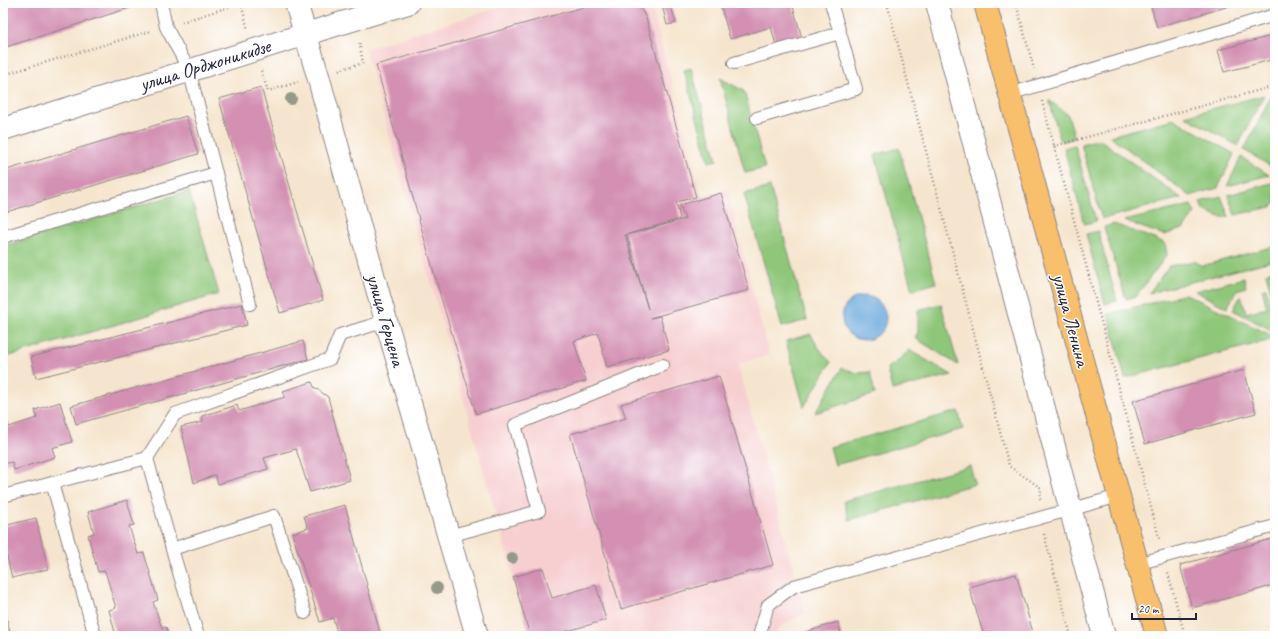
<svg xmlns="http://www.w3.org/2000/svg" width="1278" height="639" font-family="Caveat,sans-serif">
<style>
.built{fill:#f7cfd0}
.green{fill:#8fc77a;stroke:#58745a}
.water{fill:#6ba8dc;stroke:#46658c}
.building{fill:#d390b2}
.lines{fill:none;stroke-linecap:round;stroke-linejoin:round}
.service-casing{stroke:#8c8484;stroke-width:14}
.minor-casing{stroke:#8c8484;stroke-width:24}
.tertiary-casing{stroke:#8c8484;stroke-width:24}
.primary-casing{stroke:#8c8484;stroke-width:24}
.path{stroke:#8c8484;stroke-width:2.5;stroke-dasharray:1 3;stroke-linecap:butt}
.service{stroke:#fff;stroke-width:12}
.minor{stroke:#fff;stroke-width:22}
.tertiary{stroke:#fff;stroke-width:22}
.primary{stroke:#f8bf6c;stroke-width:22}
.tree{fill:#969a89}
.labels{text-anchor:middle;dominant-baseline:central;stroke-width:3;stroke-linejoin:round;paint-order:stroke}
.street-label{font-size:20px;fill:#22223b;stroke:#fff}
</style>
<rect width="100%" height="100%" fill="#fff"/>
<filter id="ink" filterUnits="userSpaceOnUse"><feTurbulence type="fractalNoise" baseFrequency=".025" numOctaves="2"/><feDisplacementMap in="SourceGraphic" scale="8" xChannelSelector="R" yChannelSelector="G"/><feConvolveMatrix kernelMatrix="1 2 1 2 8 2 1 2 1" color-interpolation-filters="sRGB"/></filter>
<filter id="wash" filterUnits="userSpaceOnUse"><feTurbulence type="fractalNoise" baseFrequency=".012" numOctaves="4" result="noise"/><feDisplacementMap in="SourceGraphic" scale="16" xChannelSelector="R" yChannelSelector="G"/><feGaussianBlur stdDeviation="0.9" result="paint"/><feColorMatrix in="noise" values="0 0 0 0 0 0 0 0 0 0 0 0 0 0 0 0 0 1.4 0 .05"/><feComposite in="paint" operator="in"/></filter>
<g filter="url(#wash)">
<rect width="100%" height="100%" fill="#f6e5ce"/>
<polygon class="built" points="513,3 650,3 702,196 727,189 769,355 738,364 805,613 778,628 775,636 530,636 365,49"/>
<g class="green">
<polygon points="691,68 717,160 709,162 684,70"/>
<polygon points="720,78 744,91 765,168 745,173"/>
<polygon points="1273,92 1275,92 1275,169 1244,150"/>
<polygon points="1264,95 1238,146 1185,116"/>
<polygon points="1049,100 1068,115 1075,138 1061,142"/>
<polygon points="1174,119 1234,154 1218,188 1190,196 1110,136"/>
<polygon points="1099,139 1181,198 1102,219 1081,144"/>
<polygon points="1075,145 1096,221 1084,224 1064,148"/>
<polygon points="899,148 936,283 912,290 875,155"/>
<polygon points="1241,157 1269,175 1227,186"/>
<polygon points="1275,182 1275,204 1271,207 1235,215 1228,195"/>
<polygon points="770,187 807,320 782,327 744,194"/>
<polygon points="189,191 219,294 3,358 3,246"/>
<polygon points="1221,196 1229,217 1220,217 1203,210 1200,202"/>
<polygon points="1191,205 1195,213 1183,229 1164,235 1124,221"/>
<polygon points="1114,224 1165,243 1167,255 1136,296 1126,299 1104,227"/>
<polygon points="1098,231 1117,301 1105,304 1086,234"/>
<polygon points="1275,246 1275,260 1149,293 1169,266 1194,261 1202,266"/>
<polygon points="1275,270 1275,308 1266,273"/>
<polygon points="1244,278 1246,287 1237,290 1227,308 1195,291"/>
<polygon points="1266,288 1275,326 1275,332 1233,310 1241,295 1246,313 1267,308 1262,289"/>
<polygon points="1186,294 1275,337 1275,339 1125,378 1108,314"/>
<polygon points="941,304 958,365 915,338 918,332 918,310"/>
<path d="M811 334C816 345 822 353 831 362L804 407 786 341Z"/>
<polygon points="909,350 952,375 892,390 887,368 898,361"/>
<polygon points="842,368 858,373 870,372 875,394 815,413"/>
<polygon points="958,411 963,429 835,465 830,447"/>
<polygon points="970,466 975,484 849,520 844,501"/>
</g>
<circle class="water" cx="864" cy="318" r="22"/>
<g id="blocks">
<g class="building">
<polygon points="3,3 145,3 3,48"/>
<polygon points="598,3 634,3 641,9 646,18 696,197 676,202 680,219 625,235 648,309 627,235 685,219 680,205 721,193 749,290 650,318 660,316 669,350 607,367 598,333 574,341 586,381 476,414 439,291 376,65"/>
<polygon points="670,3 676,23 667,25 662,5"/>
<polygon points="720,3 792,3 802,38 776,45 771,27 730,39"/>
<polygon points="1150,3 1240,3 1157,27"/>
<polygon points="1275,35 1275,59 1224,72 1218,50"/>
<polygon points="261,87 323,300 280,313 219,99"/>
<polygon points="186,116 198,154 3,213 3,171"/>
<polygon points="242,304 247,325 36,378 31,357"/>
<polygon points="303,341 308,359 76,424 71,406"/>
<polygon points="1244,370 1256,413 1145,444 1133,401"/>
<polygon points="719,376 773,565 621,609 570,434 626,418 621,404"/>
<polygon points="312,382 314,387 328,397 350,480 310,492 296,449 264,458 268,469 218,484 215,475 194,483 181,427 203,422 202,416 237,405 239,411 285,397 283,391"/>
<polygon points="60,402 72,442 52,448 55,457 14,470 12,462 3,464 3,419 6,418 9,427 37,418 35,410"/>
<polygon points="127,500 134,525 129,526 138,554 144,553 158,600 153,602 162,628 166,627 169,636 116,636 109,610 116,608 105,571 98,572 88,535 94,533 88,512"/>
<polygon points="345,505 381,636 338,636 333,618 320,622 292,533 308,528 304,516"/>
<polygon points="36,518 48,569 12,578 3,540 3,526"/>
<polygon points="1275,538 1275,585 1192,608 1180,565"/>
<polygon points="543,568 552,598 596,585 606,620 550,636 530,636 513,577"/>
<polygon points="1016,574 1034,636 984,636 969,587"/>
<polygon points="3,606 4,606 11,636 3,636"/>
<polygon points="838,622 842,636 793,636"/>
</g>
</g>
</g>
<g filter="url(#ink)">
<use href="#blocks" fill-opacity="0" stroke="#8c8484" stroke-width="1"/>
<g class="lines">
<defs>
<g id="service">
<polyline points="161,3 166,27 189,70 250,304"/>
<polyline points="734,63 840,33 831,3"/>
<polyline points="1009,94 1275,15"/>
<polyline points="757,118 856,89 840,33"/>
<polyline points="3,237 216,173"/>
<polyline points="147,458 175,414 330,359 340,335 386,321"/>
<polyline points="52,483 95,636"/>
<polyline points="3,496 147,458 172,549"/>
<polyline points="449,536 539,511 515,425 663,365"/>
<polyline points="1137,564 1275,526"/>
<polyline points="198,636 172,549 274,516 305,613"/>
<polyline points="759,636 768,605 794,586 1119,496"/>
</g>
<g id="minor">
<polyline points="937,3 1104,636"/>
<polyline points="3,129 306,34"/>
</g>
<g id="tertiary">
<polyline points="296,3 318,76 386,321 427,461 477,636"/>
<polyline points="306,34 408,3"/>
</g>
<polyline id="primary" points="985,3 1157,636"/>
</defs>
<use href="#service" class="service-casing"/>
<use href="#minor" class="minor-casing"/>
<use href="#tertiary" class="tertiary-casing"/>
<use href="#primary" class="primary-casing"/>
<g class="path">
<polyline points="241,3 248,30"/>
<polyline points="887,3 1009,466 1041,488 1040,502"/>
<polyline points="1016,3 1034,69"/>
<polyline points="182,22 241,3"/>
<polyline points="339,70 363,63 359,41"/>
<polyline points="261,71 268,91 298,82"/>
<polyline points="3,75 151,31"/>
<polyline points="1042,101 1160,541"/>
<polyline points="1054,146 1275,86"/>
<polyline points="1044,534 1071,636"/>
<polyline points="1168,573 1185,636"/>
</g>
<use href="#service" class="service"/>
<use href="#minor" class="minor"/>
<use href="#tertiary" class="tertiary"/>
<use href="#primary" class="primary"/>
</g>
<g class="tree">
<circle cx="291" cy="99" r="6"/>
<circle cx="512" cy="558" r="6"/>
<circle cx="437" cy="588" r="6"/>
</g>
</g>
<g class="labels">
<g class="street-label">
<text transform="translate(205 65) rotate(-17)">улица Орджоникидзе</text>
<text transform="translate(386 320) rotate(74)">улица Герцена</text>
<text transform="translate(1071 320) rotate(75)">улица Ленина</text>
</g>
</g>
<rect width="1278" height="639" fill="none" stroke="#fff" stroke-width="16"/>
<path d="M1132 613v6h64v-6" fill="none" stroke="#22223b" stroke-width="2"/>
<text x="1138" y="613" font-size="12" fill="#22223b" stroke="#ffffff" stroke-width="3" paint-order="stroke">20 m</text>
</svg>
